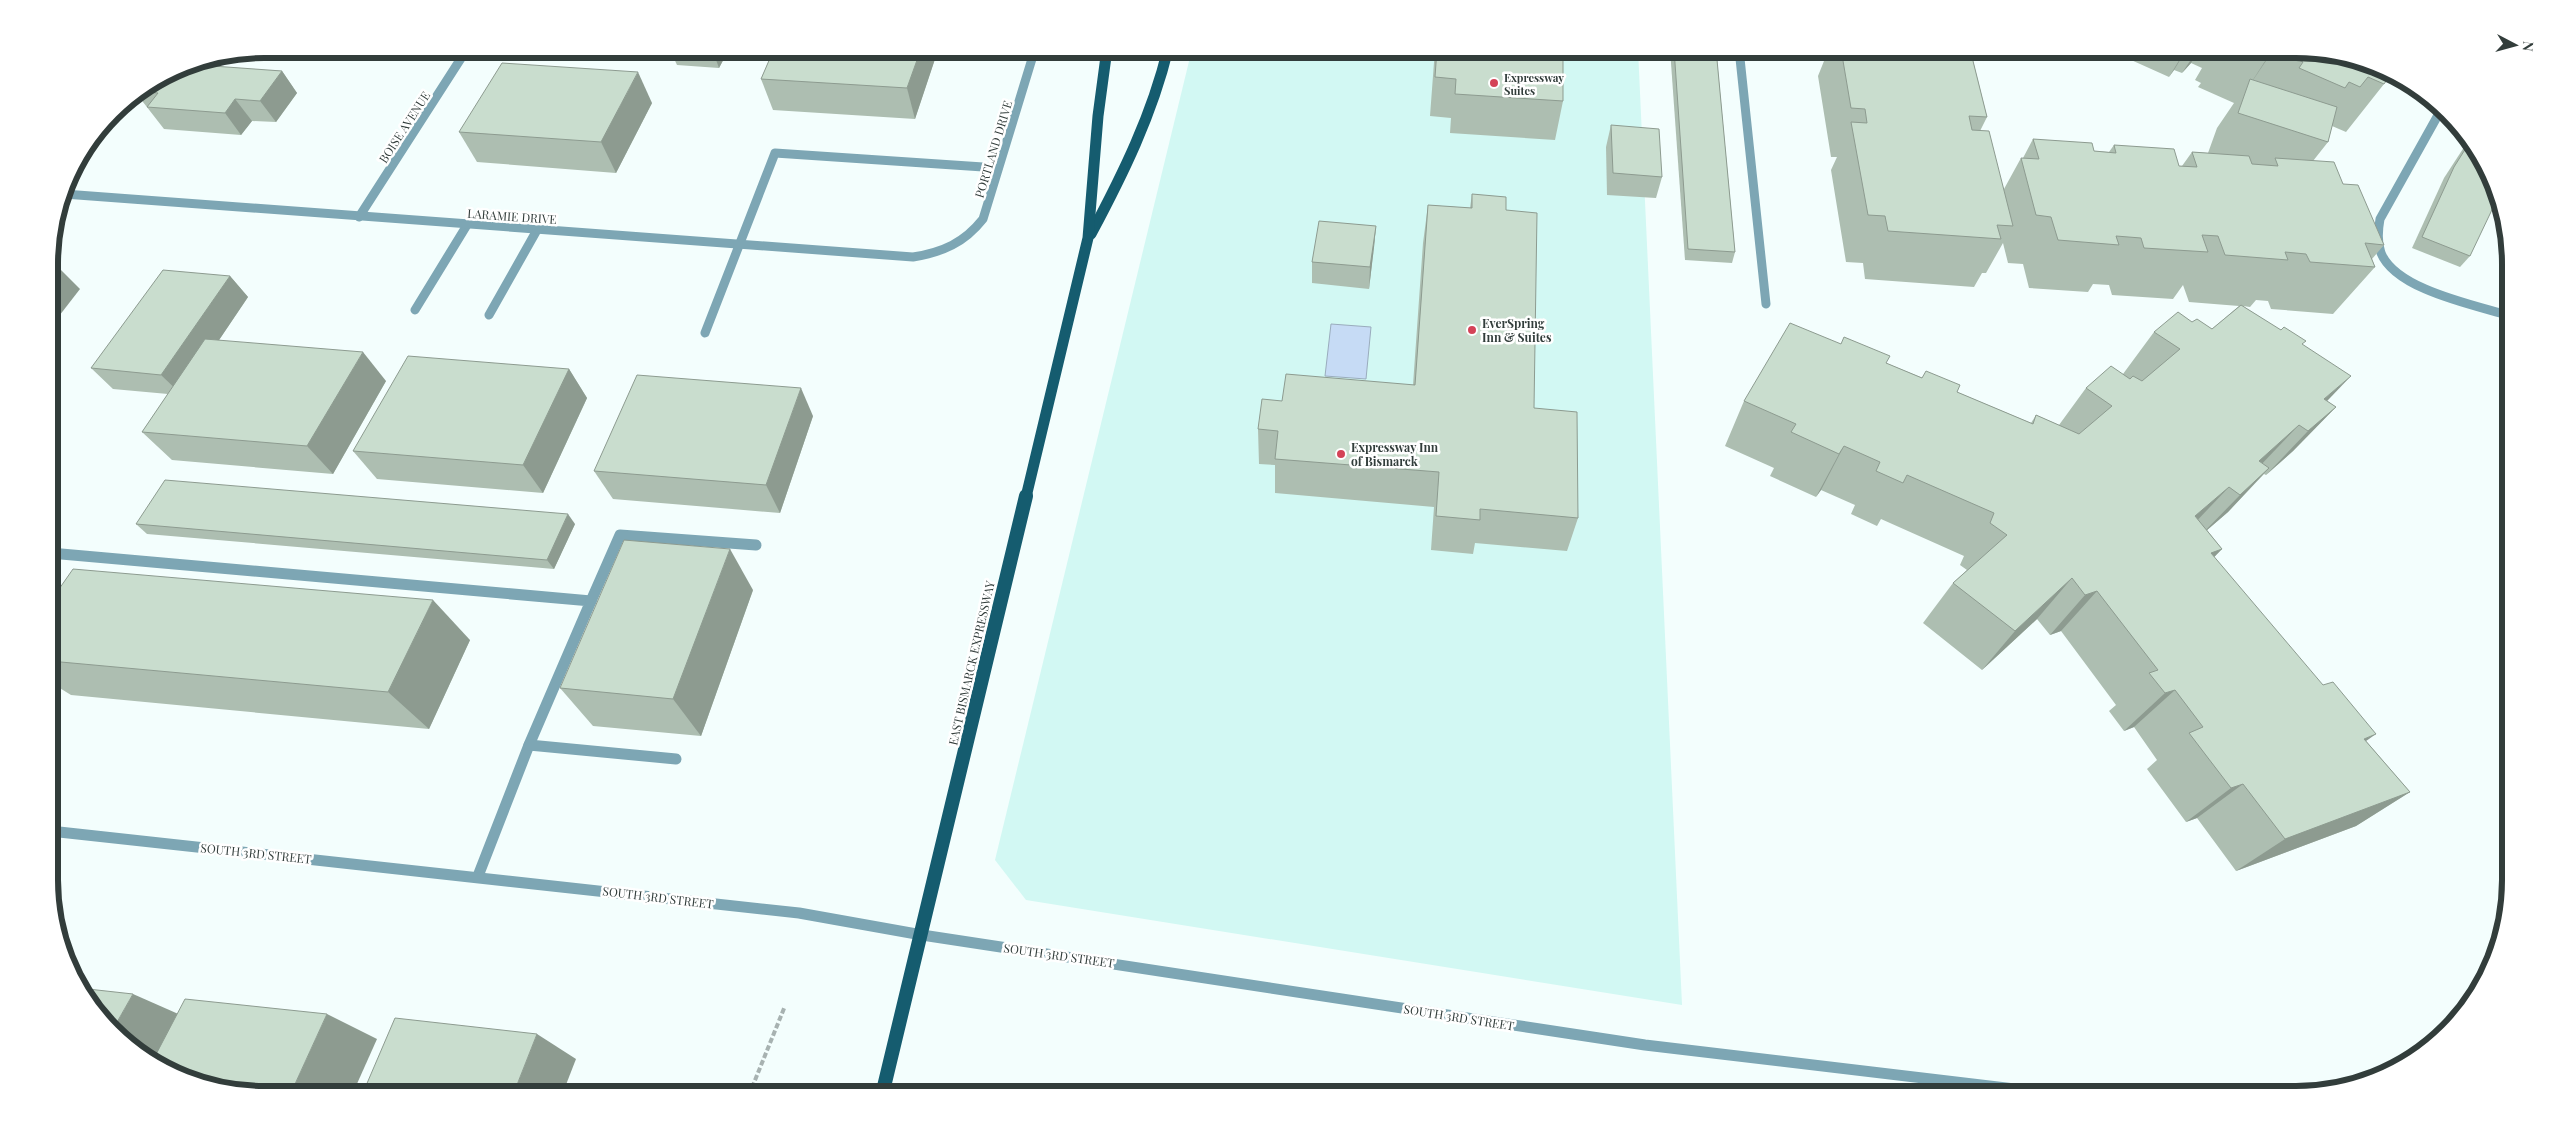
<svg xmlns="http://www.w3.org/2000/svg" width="2560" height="1144" font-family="'Playfair Display',serif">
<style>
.built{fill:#d2f8f3}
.water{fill:#c6dbf5;stroke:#9aacbd}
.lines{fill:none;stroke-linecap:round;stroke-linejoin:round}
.path{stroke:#a7b2b1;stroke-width:4;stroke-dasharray:5.5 2.5;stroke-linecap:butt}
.service-far1{stroke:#7da6b4;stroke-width:9}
.service{stroke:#7da6b4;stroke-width:11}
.minor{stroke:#7da6b4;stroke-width:9}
.tertiary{stroke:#7da6b4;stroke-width:11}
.primary-far1{stroke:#155c6f;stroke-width:11}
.primary{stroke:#155c6f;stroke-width:14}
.wall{fill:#adbeb1}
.shaded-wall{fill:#8d9b90}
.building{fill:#c9ddce;stroke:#8d9b90}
.poi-dot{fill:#d44357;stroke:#fff;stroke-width:2}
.labels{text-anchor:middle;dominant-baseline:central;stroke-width:5;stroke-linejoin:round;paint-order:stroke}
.far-poi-label{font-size:11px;font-weight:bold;fill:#323d3b;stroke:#fff;text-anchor:start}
.street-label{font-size:12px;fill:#323d3b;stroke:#fff}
.poi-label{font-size:12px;font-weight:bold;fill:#323d3b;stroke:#fff;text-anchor:start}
.rim{fill:none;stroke:#323d3b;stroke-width:6}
</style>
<rect width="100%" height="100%" fill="#f3fefd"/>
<g class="built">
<polygon points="1192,49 1638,49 1682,1005 1026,900 995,860"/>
<polygon points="2510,390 2511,649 2500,506"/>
</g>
<polygon class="water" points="1331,324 1371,327 1366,379 1325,376"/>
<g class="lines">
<polyline class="path" points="749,1095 785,1006"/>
<g class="service-far1">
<polyline points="1739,49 1766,304"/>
<path d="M2442 108 2380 219C2378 230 2377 242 2381 253 2396 290 2475 305 2510 316"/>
<polyline points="415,310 467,225"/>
<polyline points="489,315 537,230"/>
<polyline points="705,333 775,153 998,168"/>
</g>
<g class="service">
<polyline points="50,553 591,601 529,745 478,876"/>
<polyline points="591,601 620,535 756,545"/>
<polyline points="529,745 676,759"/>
</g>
<g class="minor">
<path d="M64 194 913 257C943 252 964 243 983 219L1035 49"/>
<polyline points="359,217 467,49"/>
</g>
<polyline class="tertiary" points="50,831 799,913 922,935 1645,1045 2065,1095"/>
<g class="primary-far1">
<path d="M1091 234C1123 174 1152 115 1168 49"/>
<polyline points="1026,497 1088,238 1098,116 1107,49"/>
</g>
<polyline class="primary" points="882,1095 1026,496"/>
</g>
<g class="wall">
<polygon points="263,49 372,49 364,61 245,52"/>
<polygon points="674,49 729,49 719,68 677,65 672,54"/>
<polygon points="774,49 938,49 938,50 915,119 773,110 761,79"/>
<polygon points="1435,49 1569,49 1569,50 1563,50 1563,101 1555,140 1450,133 1451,118 1430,116"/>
<polygon points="1670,49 1716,49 1735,252 1732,263 1685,260"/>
<polygon points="1813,49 1970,49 1987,117 1980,131 2004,189 2021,158 2023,158 2033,139 2094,151 2109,152 2114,145 2179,166 2182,166 2192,152 2208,153 2217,128 2234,103 2198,87 2201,83 2195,80 2202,68 2191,63 2182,73 2174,70 2169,77 2120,55 2123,50 2119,49 2297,49 2379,65 2384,84 2346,132 2332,126 2328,142 2313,161 2343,184 2384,245 2372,259 2375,267 2333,314 2271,309 2268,301 2256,300 2250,307 2243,306 2302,345 2327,401 2336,407 2293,451 2266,475 2264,474 2228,512 2207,530 2222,549 2214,557 2366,741 2410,792 2356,826 2236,871 2197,818 2186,822 2147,769 2157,760 2134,727 2124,731 2109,711 2116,705 2061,631 2050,635 2037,619 1982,670 1923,623 1953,583 1967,570 1960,565 1964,556 1881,519 1877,526 1851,514 1855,505 1821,490 1816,497 1770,476 1774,468 1725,446 1744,401 1886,363 1957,392 2031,423 2036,415 2059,425 2086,388 2123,374 2154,332 2192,322 2212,329 2239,306 2189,302 2183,285 2173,299 2112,295 2109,285 2093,284 2088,292 2029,288 2023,264 2008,263 2003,243 1986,273 1982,273 1974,287 1865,279 1863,263 1846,262 1831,170 1837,157 1831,157 1818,76 1824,61 1815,61"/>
<polygon points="2105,49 2112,49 2110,51"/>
<polygon points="181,65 282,71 297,93 276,122 252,121 241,135 164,129 136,93"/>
<polygon points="652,103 616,173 477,162 459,132"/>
<polygon points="1611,125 1662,177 1656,198 1607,195 1606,147"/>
<polygon points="2470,138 2495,181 2470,256 2460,267 2412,248 2444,178"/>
<polygon points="1472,194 1506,210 1534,408 1578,518 1567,551 1475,543 1473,554 1431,550 1434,507 1275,493 1275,465 1259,464 1258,429 1282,401 1413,385 1423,243 1428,205 1470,208"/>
<polygon points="1376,226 1374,247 1369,289 1312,283 1312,262"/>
<polygon points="230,276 248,297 219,340 386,381 333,474 172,460 142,432 168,394 113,389 91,368"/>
<polygon points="569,369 587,398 543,493 377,479 353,451"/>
<polygon points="813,416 780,513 613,499 594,471"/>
<polygon points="136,524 575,524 554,569 147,534"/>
<polygon points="753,590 701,736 593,726 560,688"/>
<polygon points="50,602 470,640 429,729 71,695 50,682"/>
</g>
<g class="shaded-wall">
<polygon points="356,49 372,49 364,61"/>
<polygon points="719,49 729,49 719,68 715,57"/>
<polygon points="921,49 938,49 938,50 915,119 907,88"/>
<polygon points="2186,49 2187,49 2174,70 2169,77"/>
<polygon points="2198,49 2200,49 2191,63 2182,73"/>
<polygon points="2274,49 2247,89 2269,55"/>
<polygon points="282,71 297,93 276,122 260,101"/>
<polygon points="638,72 652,103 616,173 601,142"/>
<polygon points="235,99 252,121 241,135 225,113"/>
<polygon points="1376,226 1374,247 1369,289 1370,267"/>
<polygon points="59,268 80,289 49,329 49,274"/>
<polygon points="230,276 248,297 182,395 161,375"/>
<polygon points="363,352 386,381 333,474 307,446"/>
<polygon points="569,369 587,398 543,493 523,465"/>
<polygon points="2351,376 2308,421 2324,399"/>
<polygon points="801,388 813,416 780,513 766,485"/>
<polygon points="2336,407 2293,451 2266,475 2308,431"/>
<polygon points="2299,425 2257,469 2259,461"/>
<polygon points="1844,446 1821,490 1816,497 1839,454"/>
<polygon points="2269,468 2228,512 2199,537 2240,495"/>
<polygon points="2229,487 2189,529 2195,516"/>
<polygon points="568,514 575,524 554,569 547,560"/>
<polygon points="730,549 753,590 701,736 673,699"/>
<polygon points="2222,549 2182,590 2211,553"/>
<polygon points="2072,578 2037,619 1982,670 2015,631"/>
<polygon points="2097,591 2061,631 2050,635 2085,595"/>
<polygon points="433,600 470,640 429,729 388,692"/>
<polygon points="2175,690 2134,727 2124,731 2165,693"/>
<polygon points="2376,734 2325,770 2364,739"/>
<polygon points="2243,784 2197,818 2186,822 2231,788"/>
<polygon points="2410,792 2356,826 2236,871 2285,839"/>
<polygon points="133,994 192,1020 166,1070 133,1051 112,1031"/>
<polygon points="327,1014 377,1039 352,1095 290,1095"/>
<polygon points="537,1034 576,1059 562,1095 513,1095"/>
</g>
<g class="building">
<polygon points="674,49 719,49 715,57 672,54"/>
<polygon points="774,49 921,49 907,88 761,79"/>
<polygon points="1437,49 1563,49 1563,101 1455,94 1456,79 1435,77"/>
<polygon points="1674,49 1716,49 1735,252 1688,249"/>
<polygon points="1841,49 1970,49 1987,117 1969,116 1972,130 1989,131 2013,226 1997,225 2001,239 1888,231 1885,216 1868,215 1851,122 1867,123 1865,109 1851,108"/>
<polygon points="2254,49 2297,49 2379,65 2392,73 2384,84 2368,77 2360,87 2349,82 2345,88 2299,68 2303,62 2274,49 2269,55"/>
<polygon points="502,63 638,72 601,142 459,132"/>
<polygon points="185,64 282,71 260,101 235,99 225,113 147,107 158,93 139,91 181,65"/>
<polygon points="2250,79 2337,107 2328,142 2238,113"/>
<polygon points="1611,125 1659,129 1662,177 1613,173"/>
<polygon points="2033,139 2092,143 2094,151 2116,153 2114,145 2174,149 2179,166 2197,167 2192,152 2249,156 2252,164 2278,166 2275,158 2334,162 2343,184 2358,185 2384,245 2365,243 2375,267 2310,262 2306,254 2285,252 2288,260 2225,255 2218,236 2202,235 2208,252 2144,248 2141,238 2116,236 2119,245 2058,240 2051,217 2036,215 2021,158 2039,159"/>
<polygon points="2471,140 2495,181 2499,195 2470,256 2422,237 2454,167"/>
<polygon points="1472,194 1506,197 1506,210 1537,213 1534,408 1577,412 1578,518 1480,509 1480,520 1436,516 1439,472 1275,459 1278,431 1258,429 1262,399 1282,401 1286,374 1415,385 1428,205 1472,208"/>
<polygon points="1319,221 1376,226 1370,267 1312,262"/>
<polygon points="49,267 59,268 49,280"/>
<polygon points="163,270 230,276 161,375 91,368"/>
<polygon points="2241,305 2281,330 2284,327 2306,341 2302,344 2351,376 2324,399 2336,407 2308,431 2299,425 2259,461 2269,468 2240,495 2229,487 2195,516 2222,549 2211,553 2323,685 2333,682 2376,734 2364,739 2410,792 2285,839 2243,784 2231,788 2189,733 2203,727 2175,690 2165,693 2149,673 2158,670 2097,591 2085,595 2072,578 2015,631 1953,583 2007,535 1990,523 1994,513 1907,475 1903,483 1876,471 1880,462 1844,446 1839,454 1791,432 1796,424 1744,401 1790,323 1841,344 1844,337 1890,356 1886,363 1922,378 1926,371 1960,385 1957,392 2033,424 2036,415 2079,434 2112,406 2086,388 2111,366 2130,379 2133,376 2142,381 2180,349 2154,332 2178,312 2192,322 2197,319 2212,329"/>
<polygon points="205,339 363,352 307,446 142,432"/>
<polygon points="408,356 569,369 523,465 353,451"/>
<polygon points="637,375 801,388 766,485 594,471"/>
<polygon points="165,480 568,514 547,560 136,524"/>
<polygon points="624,540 730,549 673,699 560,688"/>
<polygon points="73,569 433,600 388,692 50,661 50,602"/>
<polygon points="79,988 133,994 112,1031 93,1012"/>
<polygon points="185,999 327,1014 290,1095 263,1095 181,1079 152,1062"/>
<polygon points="395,1018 537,1034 513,1095 362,1095"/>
</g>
<g class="poi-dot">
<circle cx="1494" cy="83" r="5"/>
<circle cx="1472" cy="330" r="5"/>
<circle cx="1341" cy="454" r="5"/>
</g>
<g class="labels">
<g class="far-poi-label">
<text x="1504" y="77">Expressway<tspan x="1504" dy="13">Suites</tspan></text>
</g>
<g class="street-label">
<text transform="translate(404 127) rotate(-57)">BOISE AVENUE</text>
<text transform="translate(993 149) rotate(-73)">PORTLAND DRIVE</text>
<text transform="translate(512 216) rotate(4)">LARAMIE DRIVE</text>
<text transform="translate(971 663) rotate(-77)">EAST BISMARCK EXPRESSWAY</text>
<text transform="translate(256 853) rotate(6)">SOUTH 3RD STREET</text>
<text transform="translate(658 897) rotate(7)">SOUTH 3RD STREET</text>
<text transform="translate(1059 955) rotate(8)">SOUTH 3RD STREET</text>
<text transform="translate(1459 1017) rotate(9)">SOUTH 3RD STREET</text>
</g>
<g class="poi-label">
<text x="1482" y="323">EverSpring<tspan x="1482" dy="14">Inn &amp; Suites</tspan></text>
<text x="1351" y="447">Expressway Inn<tspan x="1351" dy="14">of Bismarck</tspan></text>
</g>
</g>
<path d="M0 0H2560V1144H0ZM264 58H2296A206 206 0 0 1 2502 264V880A206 206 0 0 1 2296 1086H264A206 206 0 0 1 58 880V264A206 206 0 0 1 264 58Z" fill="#fff" fill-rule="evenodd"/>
<path class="rim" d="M264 58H2296A206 206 0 0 1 2502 264V880A206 206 0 0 1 2296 1086H264A206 206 0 0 1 58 880V264A206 206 0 0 1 264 58Z"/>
<g transform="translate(2515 45) rotate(96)" stroke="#ffffff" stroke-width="4" paint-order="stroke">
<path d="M0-4L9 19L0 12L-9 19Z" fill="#323d3b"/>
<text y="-8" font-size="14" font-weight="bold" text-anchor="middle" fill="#323d3b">N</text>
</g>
</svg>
